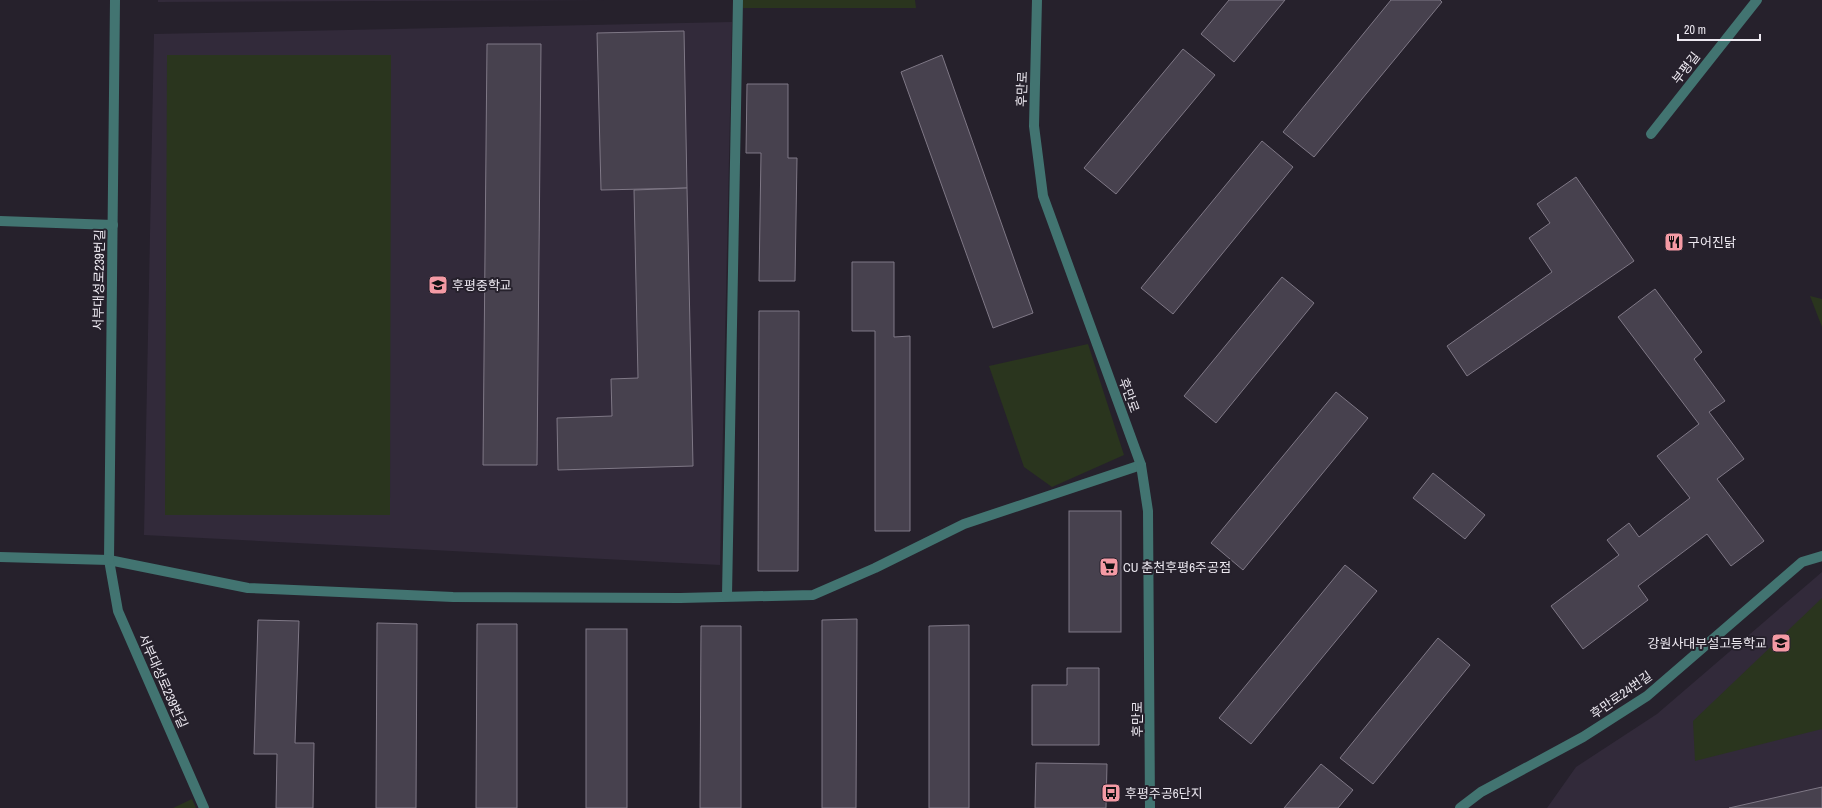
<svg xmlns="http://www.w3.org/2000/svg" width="1822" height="808" font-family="'Archivo Narrow','Noto Sans KR',sans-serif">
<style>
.built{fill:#322a3a}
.green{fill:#2a351e}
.building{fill:#47414e;stroke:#7f7886}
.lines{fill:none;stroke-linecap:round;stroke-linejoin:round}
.lane{stroke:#427471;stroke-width:10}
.street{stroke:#427471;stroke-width:10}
.labels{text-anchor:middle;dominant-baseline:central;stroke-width:4;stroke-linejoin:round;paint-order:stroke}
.street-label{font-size:13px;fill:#ede9f1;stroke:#26212c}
.poi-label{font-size:13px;fill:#ede9f1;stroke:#26212c;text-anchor:start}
</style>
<rect width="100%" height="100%" fill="#26212c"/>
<g class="built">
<polygon points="158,0 610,0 158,2"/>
<polygon points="732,22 720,565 144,535 154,34"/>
<polygon points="1822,572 1822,808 1547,808 1576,767 1657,714"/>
</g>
<g class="green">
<polygon points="743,0 915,0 916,8 743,8"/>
<polygon points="167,55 391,55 390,515 165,515"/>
<polygon points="1810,296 1822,299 1822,327"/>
<polygon points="1088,344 1124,455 1052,487 1024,467 989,366"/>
<polygon points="1822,598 1822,729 1695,761 1693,721"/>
<polygon points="192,799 196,808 173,808"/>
</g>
<g class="building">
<polygon points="1229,0 1285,0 1234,62 1201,34"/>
<polygon points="1391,0 1440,0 1442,2 1314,157 1283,132"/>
<polygon points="684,31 687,188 601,190 597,33"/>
<polygon points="487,44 541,44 537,465 483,465"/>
<polygon points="1183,49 1215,75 1116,194 1084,168"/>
<polygon points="942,55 1033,313 993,328 901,72"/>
<polygon points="747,84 788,84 788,158 797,158 795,281 759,281 761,153 746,153"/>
<polygon points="1262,141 1293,167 1173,314 1141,288"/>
<polygon points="1576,177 1634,261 1467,376 1447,346 1552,272 1529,238 1550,223 1537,204"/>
<polygon points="687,188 693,466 558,470 557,418 612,416 611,379 638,378 634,190"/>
<polygon points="852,262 894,262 894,337 910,336 910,531 875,531 875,331 852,331"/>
<polygon points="1282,277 1314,303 1216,423 1184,396"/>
<polygon points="1655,289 1702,352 1694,359 1725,401 1709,412 1744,459 1717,479 1764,541 1731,566 1707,534 1638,586 1648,600 1583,649 1551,606 1619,555 1607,540 1629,523 1639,537 1690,498 1657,456 1699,424 1618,317"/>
<polygon points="759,311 799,311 798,571 758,571"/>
<polygon points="1336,392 1368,418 1243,570 1211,543"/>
<polygon points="1433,473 1485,515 1465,539 1413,498"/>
<rect x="1069" y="511" width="52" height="121"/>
<polygon points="1345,565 1377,591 1251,744 1219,718"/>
<polygon points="857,619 856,808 822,808 822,620"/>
<polygon points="258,620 299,621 295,743 314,743 313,808 276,808 277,754 254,754"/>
<polygon points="377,623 417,624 416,808 376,808"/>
<polygon points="477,624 517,624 517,808 476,808"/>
<polygon points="969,625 969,808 929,808 929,626"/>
<polygon points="701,626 741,626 741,808 700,808"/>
<rect x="586" y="629" width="41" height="179"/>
<polygon points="1438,638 1470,665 1373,784 1340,758"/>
<polygon points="1067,668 1099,668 1099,745 1032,745 1032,685 1067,685"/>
<polygon points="1036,763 1107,764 1106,808 1035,808"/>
<polygon points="1321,764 1353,790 1338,808 1284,808"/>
<polygon points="1822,787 1822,808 1729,808"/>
</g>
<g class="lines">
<g class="lane">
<polyline points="109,560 248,588 453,597 680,598 813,595 875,568 964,524 1141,465"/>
<polyline points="727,596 738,0"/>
</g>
<g class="street">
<polyline points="115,0 109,560 118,611 204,808"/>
<polyline points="1037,0 1034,126 1043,196 1141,465 1148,511 1150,808"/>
<polyline points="1651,134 1757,0"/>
<polyline points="0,221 113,225"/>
<polyline points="0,557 109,560"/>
<polyline points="1460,808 1481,792 1583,737 1647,696 1802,562 1822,556"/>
</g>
</g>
<defs>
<symbol id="restaurant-square" viewBox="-11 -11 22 22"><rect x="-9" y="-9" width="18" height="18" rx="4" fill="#f49aa4" stroke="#26212c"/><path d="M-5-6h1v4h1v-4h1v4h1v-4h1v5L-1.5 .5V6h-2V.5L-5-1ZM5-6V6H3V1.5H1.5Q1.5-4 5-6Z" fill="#111"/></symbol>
<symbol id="school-square" viewBox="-11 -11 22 22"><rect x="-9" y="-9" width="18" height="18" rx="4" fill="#f49aa4" stroke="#26212c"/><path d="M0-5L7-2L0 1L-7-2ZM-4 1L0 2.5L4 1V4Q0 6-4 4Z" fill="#111"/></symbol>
<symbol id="supermarket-square" viewBox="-11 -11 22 22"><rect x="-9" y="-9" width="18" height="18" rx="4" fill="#f49aa4" stroke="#26212c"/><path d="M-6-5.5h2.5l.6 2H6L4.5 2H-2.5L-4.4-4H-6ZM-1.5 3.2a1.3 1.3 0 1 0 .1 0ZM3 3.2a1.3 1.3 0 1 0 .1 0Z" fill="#111"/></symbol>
<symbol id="bus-square" viewBox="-11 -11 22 22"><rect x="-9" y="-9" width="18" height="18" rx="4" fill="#f49aa4" stroke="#26212c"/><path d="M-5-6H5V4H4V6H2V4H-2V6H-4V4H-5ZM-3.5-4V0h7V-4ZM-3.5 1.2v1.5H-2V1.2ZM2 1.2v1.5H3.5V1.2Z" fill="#111"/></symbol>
</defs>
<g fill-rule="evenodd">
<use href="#restaurant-square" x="1663" y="231" width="22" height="22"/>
<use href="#school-square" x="427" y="274" width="22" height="22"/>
<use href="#supermarket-square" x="1098" y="556" width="22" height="22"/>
<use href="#school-square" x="1770" y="632" width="22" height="22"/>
<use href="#bus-square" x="1100" y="782" width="22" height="22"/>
</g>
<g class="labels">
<g class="street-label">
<text transform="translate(1686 68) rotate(-52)">부평길</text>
<text transform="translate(1022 89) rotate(-88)">후만로</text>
<text transform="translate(99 280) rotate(-89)">서부대성로239번길</text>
<text transform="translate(1129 395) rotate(70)">후만로</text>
<text transform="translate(163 681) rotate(66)">서부대성로239번길</text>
<text transform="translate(1621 695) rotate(-35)">후만로24번길</text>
<text transform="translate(1137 719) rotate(-90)">후만로</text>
</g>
<g class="poi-label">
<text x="1688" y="242">구어진닭</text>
<text x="452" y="285">후평중학교</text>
<text x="1123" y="567">CU 춘천후평6주공점</text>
<text x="1767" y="643" text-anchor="end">강원사대부설고등학교</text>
<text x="1125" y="793">후평주공6단지</text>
</g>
</g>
<path d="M1678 34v6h82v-6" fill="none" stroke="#ede9f1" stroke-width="2"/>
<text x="1684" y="34" font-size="12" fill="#ede9f1" stroke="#26212c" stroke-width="3" paint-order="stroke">20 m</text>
</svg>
